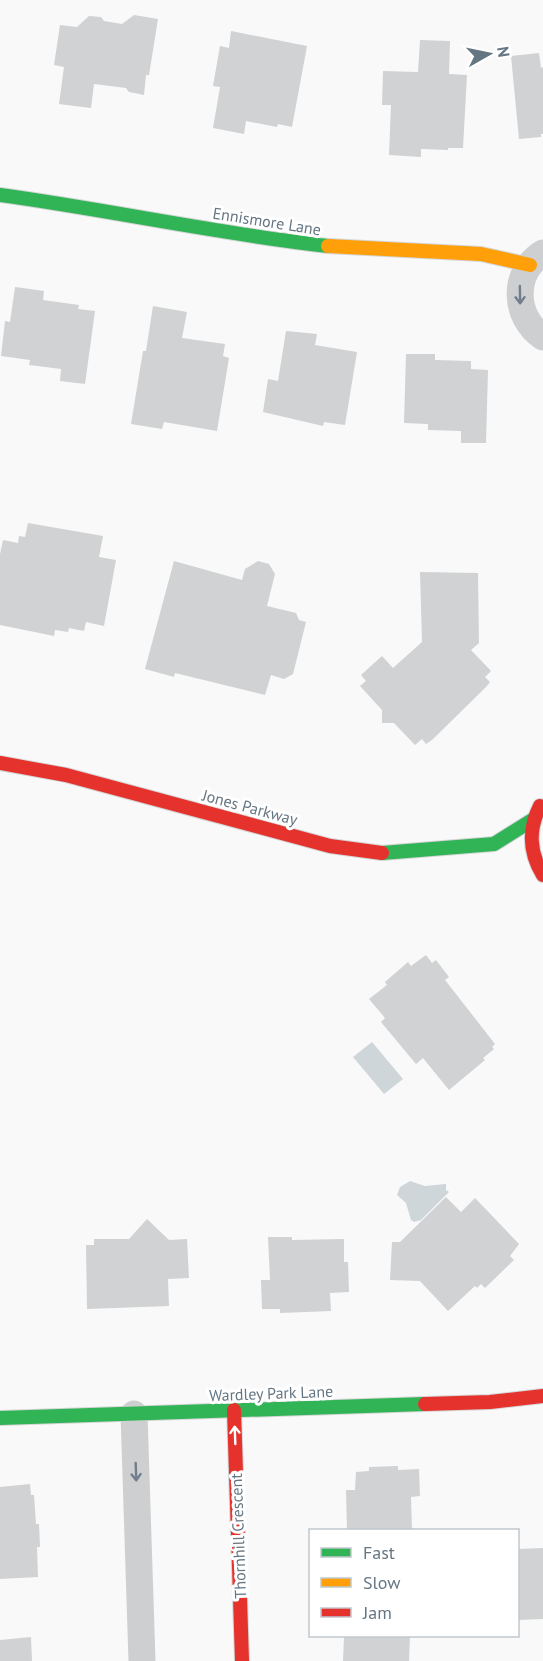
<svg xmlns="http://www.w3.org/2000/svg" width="543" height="1661" font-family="'PT Sans',sans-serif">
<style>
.water{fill:#ced6d9}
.building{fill:#d0d2d3}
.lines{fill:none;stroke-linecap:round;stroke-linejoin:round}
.fast-casing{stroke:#d5d6d7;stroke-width:16}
.slow-casing{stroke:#d5d6d7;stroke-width:16}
.jam-casing{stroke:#d5d6d7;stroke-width:16}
.street{stroke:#cecfd0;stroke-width:27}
.fast{stroke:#30b455;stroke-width:14}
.slow{stroke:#ff9f0a;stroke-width:14}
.jam{stroke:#e5322d;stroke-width:14}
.oneway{stroke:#707f8b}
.oneway2{stroke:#fff}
.labels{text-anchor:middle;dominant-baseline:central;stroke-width:6;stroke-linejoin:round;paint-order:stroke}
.street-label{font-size:16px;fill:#657683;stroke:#fff}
</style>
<rect width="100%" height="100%" fill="#f9f9f9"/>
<g class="water">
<polygon points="372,1042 403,1079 384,1094 353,1057"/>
<polygon points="410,1181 425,1186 446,1184 446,1190 449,1192 421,1220 414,1222 411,1220 406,1203 397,1195 400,1187"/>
</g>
<g class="building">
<polygon points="134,15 158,19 149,75 146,75 144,95 129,92 126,88 94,84 91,108 59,104 64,67 54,65 60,25 77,27 89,16 101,17 104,21 122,24"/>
<polygon points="231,31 307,46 292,127 278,124 277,127 246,121 244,134 213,128 220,87 213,86 220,46 229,48"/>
<polygon points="420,40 450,41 449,74 467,75 463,148 448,148 448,150 421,149 421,157 389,155 391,105 382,105 383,71 418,72"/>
<polygon points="539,53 541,68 543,67 543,134 541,134 541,137 519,139 511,56"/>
<polygon points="15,287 44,291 43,300 79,305 78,309 95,311 85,384 60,381 61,369 29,365 30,360 1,356 5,321 10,322"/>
<polygon points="153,306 187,312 182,338 225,344 223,356 229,358 217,431 164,422 162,429 131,424 143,351 146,351"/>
<polygon points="286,331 317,334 315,345 357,352 345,425 324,422 323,426 263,412 268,379 278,381"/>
<polygon points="406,354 435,354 435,360 471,361 471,369 488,370 486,443 461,443 461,431 428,430 428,424 404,423"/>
<polygon points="28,523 103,536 99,557 116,560 104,626 86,622 84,631 69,628 68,632 55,630 54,636 0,625 0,554 3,540 18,543 19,536 25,537"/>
<polygon points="174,561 242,580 245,569 258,561 269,564 275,574 267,606 296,613 299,620 306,622 293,674 284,679 271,675 265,695 175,673 174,677 145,669"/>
<polygon points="420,572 478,573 479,643 471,650 491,671 485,677 490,682 486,687 432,740 426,744 422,739 415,745 394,723 382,723 382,710 360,686 366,681 361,675 382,656 393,668 422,642"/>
<polygon points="426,955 432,963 436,960 449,977 445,980 495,1044 492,1047 494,1049 483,1058 485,1060 449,1090 423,1058 416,1064 381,1022 385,1018 369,999 387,985 385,982 408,962 411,966"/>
<polygon points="446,1197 461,1212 475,1198 519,1244 510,1256 514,1260 485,1288 481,1284 477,1288 475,1286 448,1311 420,1281 390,1280 392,1242 400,1242"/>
<polygon points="147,1219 169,1240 187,1239 189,1278 168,1279 169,1306 87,1309 86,1245 94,1245 94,1239 129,1239"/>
<polygon points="268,1237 292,1237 292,1240 344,1239 344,1262 348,1262 349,1292 330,1293 331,1311 280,1313 280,1309 262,1309 261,1280 270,1280"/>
<polygon points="398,1466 398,1470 419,1469 420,1496 411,1497 412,1530 347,1530 346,1490 355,1490 356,1472 369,1471 369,1467"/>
<polygon points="30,1484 31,1495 34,1495 36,1524 39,1524 40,1547 37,1547 38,1577 0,1579 0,1487"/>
<polygon points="543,1548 543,1619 518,1620 518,1549"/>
<polygon points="405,1635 410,1636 409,1661 343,1661 344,1636"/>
<polygon points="31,1637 32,1661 0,1661 0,1640"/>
</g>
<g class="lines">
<defs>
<g id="fast">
<path d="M0 195C110 210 218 234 328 246"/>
<polyline points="382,853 494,844 534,819"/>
<polyline points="0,1418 425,1404"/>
</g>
<polyline id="slow" points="328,246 481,254 530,265"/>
<g id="jam">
<polyline points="0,763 66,775 330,846 382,853"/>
<path d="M540 806C528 830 529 852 543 875"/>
<polyline points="425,1404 490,1402 543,1396"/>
<polyline points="234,1410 242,1661"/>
</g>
</defs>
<use href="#fast" class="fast-casing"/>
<use href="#slow" class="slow-casing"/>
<use href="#jam" class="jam-casing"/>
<g class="street">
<path d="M543 253C512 272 513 317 543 337"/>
<polyline points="134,1414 142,1661"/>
</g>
<use href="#fast" class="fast"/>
<use href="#slow" class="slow"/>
<use href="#jam" class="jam"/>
</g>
<defs><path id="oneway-shaft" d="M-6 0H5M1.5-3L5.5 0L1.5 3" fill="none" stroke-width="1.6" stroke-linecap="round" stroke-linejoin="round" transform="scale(1.5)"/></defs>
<g class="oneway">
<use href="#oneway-shaft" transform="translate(520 295) rotate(89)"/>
<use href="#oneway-shaft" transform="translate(136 1472) rotate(88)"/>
</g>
<use class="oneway2" href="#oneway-shaft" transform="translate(235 1435) rotate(-92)"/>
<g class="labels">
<g class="street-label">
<text transform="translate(267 221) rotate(9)">Ennismore Lane</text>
<text transform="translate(250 807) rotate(15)">Jones Parkway</text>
<text transform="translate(271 1393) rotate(-2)">Wardley Park Lane</text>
<text transform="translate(238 1536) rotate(-92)">Thornhill Crescent</text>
</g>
</g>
<rect x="309" y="1529" width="210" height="108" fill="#ffffff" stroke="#c1c8cd" stroke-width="1.5"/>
<rect x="321" y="1548" width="30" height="9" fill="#30b455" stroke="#c1c8cd" stroke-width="1.5"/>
<text x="363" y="1559" font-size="18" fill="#657683">Fast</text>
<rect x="321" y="1578" width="30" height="9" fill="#ff9f0a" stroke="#c1c8cd" stroke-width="1.5"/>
<text x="363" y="1589" font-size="18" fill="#657683">Slow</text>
<rect x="321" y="1608" width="30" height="9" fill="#e5322d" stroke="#c1c8cd" stroke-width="1.5"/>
<text x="363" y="1619" font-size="18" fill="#657683">Jam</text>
<g transform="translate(489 54) rotate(81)" stroke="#ffffff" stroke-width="4.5" paint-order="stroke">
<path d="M0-4.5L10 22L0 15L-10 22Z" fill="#657683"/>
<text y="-9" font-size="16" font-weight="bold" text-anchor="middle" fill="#657683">N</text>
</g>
</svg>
